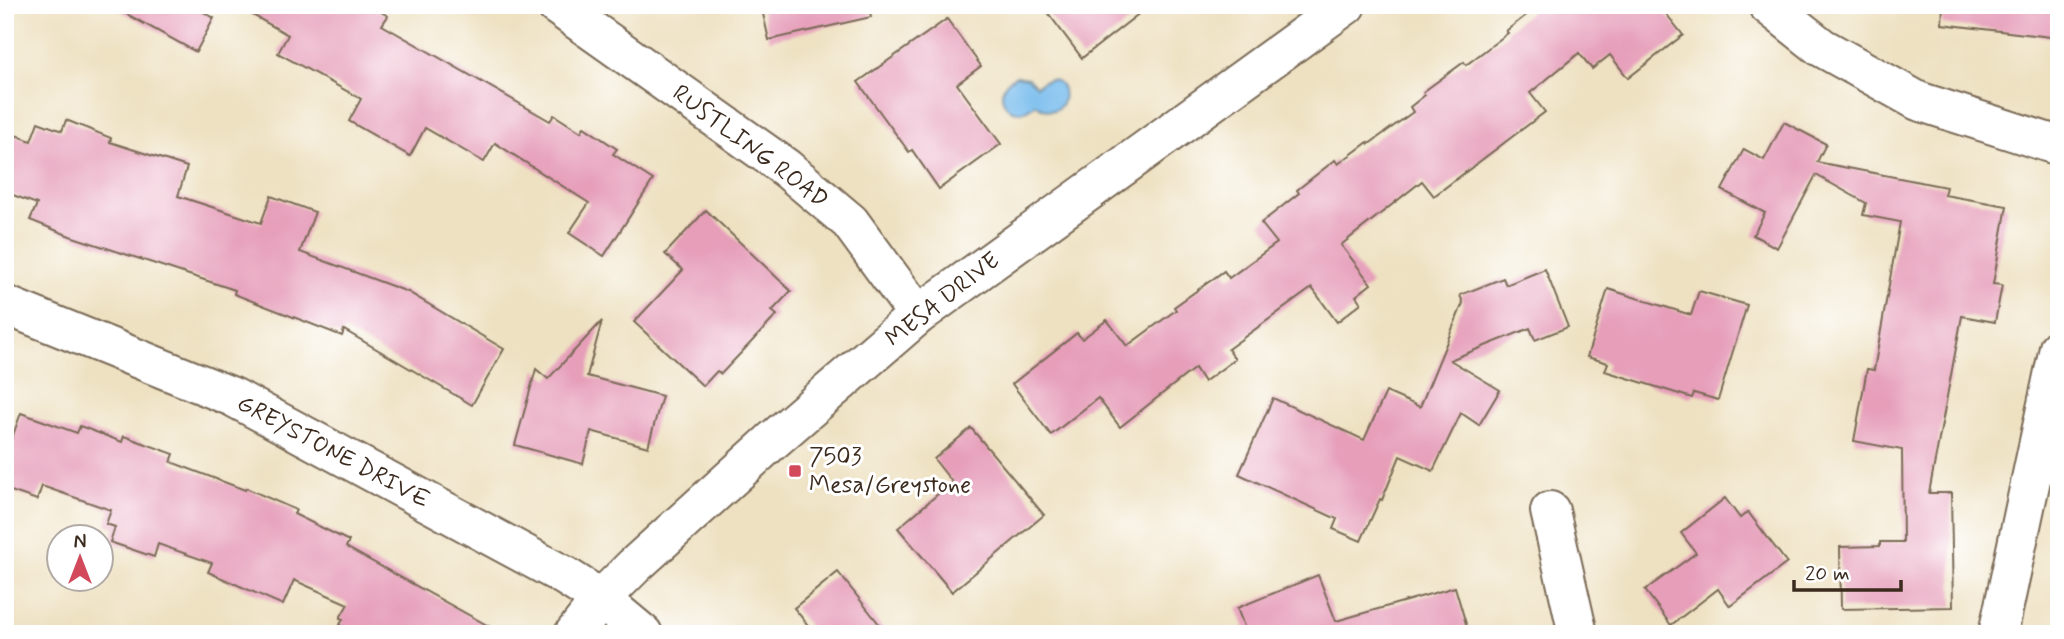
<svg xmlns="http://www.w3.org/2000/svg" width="2064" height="639" font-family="Mynerve,sans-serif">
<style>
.water{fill:#77bced;stroke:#597386;stroke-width:2}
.building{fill:#e69eb9}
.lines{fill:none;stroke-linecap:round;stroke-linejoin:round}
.minor-casing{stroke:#7a6a57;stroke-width:42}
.minor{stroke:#fff;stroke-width:38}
.poi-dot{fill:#d1495b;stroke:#fff;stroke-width:2.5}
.labels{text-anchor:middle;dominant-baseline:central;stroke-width:6;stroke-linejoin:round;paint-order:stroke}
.street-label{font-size:24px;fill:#3b2a1e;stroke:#fff}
.poi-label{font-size:24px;fill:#3b2a1e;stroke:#fff;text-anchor:start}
</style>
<rect width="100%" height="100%" fill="#fff"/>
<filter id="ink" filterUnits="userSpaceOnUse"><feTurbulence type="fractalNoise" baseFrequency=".0143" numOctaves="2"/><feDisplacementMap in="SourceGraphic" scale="14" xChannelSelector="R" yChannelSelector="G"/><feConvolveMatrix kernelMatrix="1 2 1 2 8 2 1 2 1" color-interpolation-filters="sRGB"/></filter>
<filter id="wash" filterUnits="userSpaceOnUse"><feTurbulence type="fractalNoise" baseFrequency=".00686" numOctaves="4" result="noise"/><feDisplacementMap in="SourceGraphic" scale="28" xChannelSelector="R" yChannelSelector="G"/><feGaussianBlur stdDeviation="1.57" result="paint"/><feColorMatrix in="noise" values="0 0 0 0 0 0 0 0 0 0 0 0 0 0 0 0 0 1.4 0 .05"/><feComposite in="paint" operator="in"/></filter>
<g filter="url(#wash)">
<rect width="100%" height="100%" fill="#eee1c1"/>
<path class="water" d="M1016 76 1028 78 1036 86C1072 58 1074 132 1035 104 1012 128 985 91 1016 76Z"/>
<g id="blocks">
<g class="building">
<polygon points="110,5 191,5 214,18 196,52"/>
<polygon points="235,5 369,5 388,16 382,25 550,121 554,115 581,132 584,127 617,149 613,154 653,180 604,256 569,233 589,203 495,143 484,162 425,128 410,156 349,121 361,99 278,53 288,35"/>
<polygon points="761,5 869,5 871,17 769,40"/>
<polygon points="1042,5 1150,5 1082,58"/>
<polygon points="1539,5 1659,5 1683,35 1628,78 1610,55 1592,69 1579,53 1530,93 1545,112 1434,196 1422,181 1341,245 1371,284 1356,296 1361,303 1337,322 1312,288 1228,349 1235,359 1204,382 1195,368 1120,427 1098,398 1051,435 1012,384 1077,333 1082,339 1107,320 1127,346 1176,310 1174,307 1224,271 1229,278 1277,243 1261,223 1299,193 1297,190 1335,160 1338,164 1368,142 1369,144 1413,112 1410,107 1425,95 1423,92 1464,62 1466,65 1508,33 1506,31"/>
<polygon points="1943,5 2059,5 2059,38 1942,24"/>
<polygon points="947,19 981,66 957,84 1001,144 939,189 912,150 909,152 858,82"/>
<polygon points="66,120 111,138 110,142 187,167 178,196 261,223 271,196 315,212 300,252 408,292 504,349 472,405 344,330 342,336 234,294 235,290 70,236 30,220 37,204 5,192 5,131 31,141 38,122 62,131"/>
<polygon points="1784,122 1826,144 1817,162 1946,187 1944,195 2007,206 1993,284 2002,285 1995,322 1962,316 1929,493 1951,493 1953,607 1841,609 1840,547 1880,546 1880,542 1903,542 1902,450 1854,441 1867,369 1874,370 1900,222 1863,215 1866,203 1816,175 1777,248 1753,235 1765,213 1722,190 1744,149 1764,160"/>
<polygon points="706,210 791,291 772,311 777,315 721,374 717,371 703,386 634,322 683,270 665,254"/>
<polygon points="1545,269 1568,327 1535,340 1530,328 1450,360 1500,390 1479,425 1461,413 1433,471 1400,456 1382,500 1380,499 1361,541 1333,529 1337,519 1239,474 1273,398 1364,440 1386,392 1420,407 1463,303 1460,295 1503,278 1506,285"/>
<polygon points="1608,289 1691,315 1699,291 1747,305 1718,400 1694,393 1692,398 1605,371 1608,363 1587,357"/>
<polygon points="602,321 587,376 662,396 648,447 591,431 583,464 515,445 536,369 548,379"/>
<polygon points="21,413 77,433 80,426 122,442 124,436 174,454 171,462 245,490 246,488 296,510 294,514 349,541 346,547 503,634 335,634 343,619 340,618 348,604 294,580 283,605 208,572 212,563 158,544 154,557 110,542 115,527 106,524 111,510 42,486 37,500 5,489 5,457"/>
<polygon points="971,428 1044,515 952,592 898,528 952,482 934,459"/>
<polygon points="1725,498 1740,518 1748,512 1787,563 1730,606 1718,589 1671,625 1645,590 1696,553 1681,533"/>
<polygon points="838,572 887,634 815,634 794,608"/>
<polygon points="1318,575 1336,621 1455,587 1469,634 1247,634 1237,608"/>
</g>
</g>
</g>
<g filter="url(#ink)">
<use href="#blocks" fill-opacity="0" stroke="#7a6a57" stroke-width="2"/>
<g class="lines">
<defs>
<g id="minor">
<polyline points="556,5 786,168 850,222 918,315"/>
<polyline points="1768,5 1821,47 1918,101 2059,146"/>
<polyline points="5,305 233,397 565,576 601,599 643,634"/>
<polyline points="1550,511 1578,634"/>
<polyline points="574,634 601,599 634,566 771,442 918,315 1346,5"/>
<polyline points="1998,634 2059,348"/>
</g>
</defs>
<use href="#minor" class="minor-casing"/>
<use href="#minor" class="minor"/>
</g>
</g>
<rect class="poi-dot" x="788" y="464" width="14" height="14" rx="3.5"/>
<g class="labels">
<g class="street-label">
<text transform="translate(750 147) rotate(37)">RUSTLING ROAD</text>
<text transform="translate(943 300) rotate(-38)">MESA DRIVE</text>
<text transform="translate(333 452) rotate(28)">GREYSTONE DRIVE</text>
</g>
<g class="poi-label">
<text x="809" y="457">7503<tspan x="809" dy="28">Mesa/Greystone</tspan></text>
</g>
</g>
<rect width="2064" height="639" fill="none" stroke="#fff" stroke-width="28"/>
<g transform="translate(80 558)"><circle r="33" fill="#ffffff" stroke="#b1aaa5" stroke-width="2"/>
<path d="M0-5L12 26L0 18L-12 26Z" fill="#d1495b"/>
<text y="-10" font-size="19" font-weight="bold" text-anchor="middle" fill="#3b2a1e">N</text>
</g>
<path d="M1794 580v10h107v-10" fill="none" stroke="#3b2a1e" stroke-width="3.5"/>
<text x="1805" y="580" font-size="21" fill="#3b2a1e" stroke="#ffffff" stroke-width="5" paint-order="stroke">20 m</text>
</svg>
